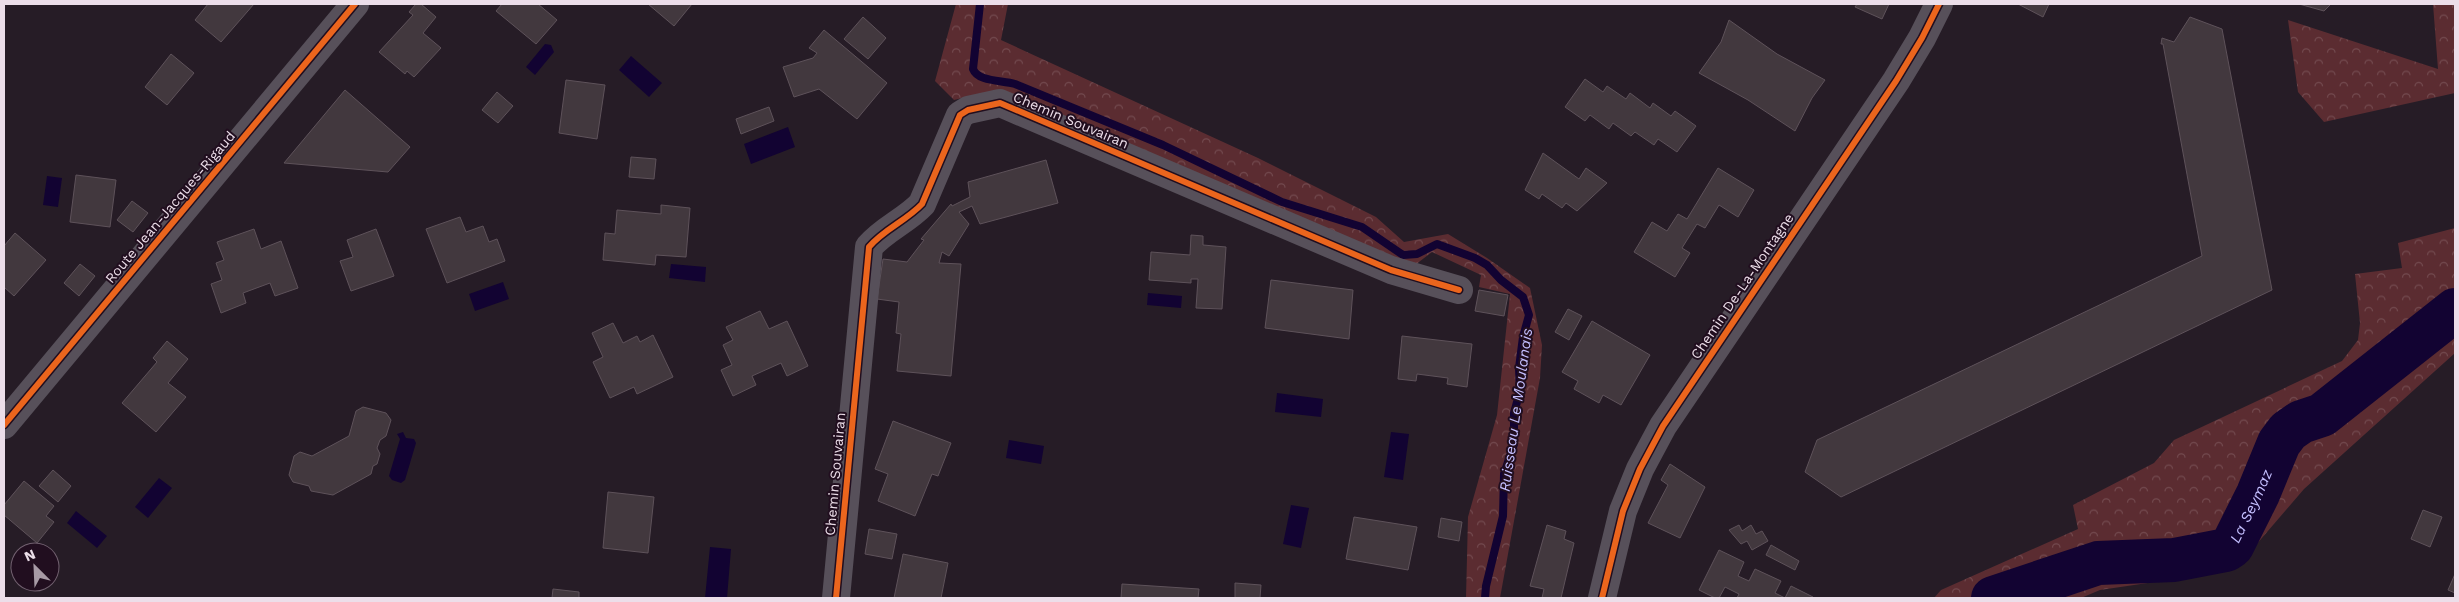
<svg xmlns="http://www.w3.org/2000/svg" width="2459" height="602" font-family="'Work Sans',sans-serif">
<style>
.forest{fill:url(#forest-crowns)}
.water{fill:#120332}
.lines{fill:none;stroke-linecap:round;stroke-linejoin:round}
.stream{stroke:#120332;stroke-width:8}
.river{stroke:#120332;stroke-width:44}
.building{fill:#42383e;stroke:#5e525a}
.minor{stroke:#57505a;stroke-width:28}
.tertiary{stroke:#57505a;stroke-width:28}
.cycleway-casing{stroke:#210e1f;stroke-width:9}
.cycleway{stroke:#eb651d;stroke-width:6}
.labels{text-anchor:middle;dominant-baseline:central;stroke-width:4;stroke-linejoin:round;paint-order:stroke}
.street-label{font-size:14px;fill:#ecdee9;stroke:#210e1f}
.water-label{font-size:15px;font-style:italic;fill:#c4bfff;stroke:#210e1f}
</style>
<defs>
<pattern id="forest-crowns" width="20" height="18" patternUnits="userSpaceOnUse" patternTransform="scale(1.25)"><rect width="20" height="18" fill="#5b2c31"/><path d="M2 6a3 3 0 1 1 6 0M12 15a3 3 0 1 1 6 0" fill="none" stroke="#734a4f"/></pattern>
</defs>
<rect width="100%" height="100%" fill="#261c26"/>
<g class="forest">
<polygon points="956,4 1008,4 1001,40 1258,158 1376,217 1404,242 1448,234 1487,258 1530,288 1542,345 1540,378 1500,598 1466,598 1468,517 1497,415 1510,294 1479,287 1481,275 1432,252 1411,268 993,91 954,100 935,81"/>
<polygon points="2433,4 2455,4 2455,93 2324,122 2298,92 2288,20 2438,69"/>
<polygon points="2455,228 2455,353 2304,489 2249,553 2195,576 2100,590 2081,598 1934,598 1941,590 2078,529 2073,505 2154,463 2174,440 2342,361 2358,340 2360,323 2355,274 2402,268 2398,243"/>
</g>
<g class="water">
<polygon points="545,44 551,45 554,52 535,75 526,67"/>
<polygon points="631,56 662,83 649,97 619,70"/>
<polygon points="788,127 795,147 751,164 744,144"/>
<polygon points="47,176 62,178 58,207 43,205"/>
<polygon points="671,264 706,267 705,282 669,278"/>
<polygon points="503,282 509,299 475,311 469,294"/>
<polygon points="1148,293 1182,296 1181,308 1147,305"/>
<polygon points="1277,393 1323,399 1321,417 1275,412"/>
<polygon points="403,432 406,438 414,439 416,443 405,480 401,483 392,480 389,476 400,439 397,434"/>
<polygon points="1391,432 1409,434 1403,480 1384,477"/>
<polygon points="1009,440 1044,446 1041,464 1006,458"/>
<polygon points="159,478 172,488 148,518 135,507"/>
<polygon points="1291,505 1309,508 1301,548 1283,544"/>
<polygon points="76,511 107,536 97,548 67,523"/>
<polygon points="710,547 731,549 727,598 705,598"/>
</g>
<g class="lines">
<path class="stream" d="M980 4 973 69C978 82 1002 80 1015 84L1163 145 1282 202 1362 227 1403 255 1417 254 1437 244 1475 258 1487 265 1501 280 1523 297 1529 315 1523 337 1519 368 1520 391 1514 413V444L1504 474 1503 516 1486 586 1485 598"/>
<path class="river" id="s1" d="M1993 598 2098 563 2174 560 2226 550 2232 546 2258 494 2279 443 2288 431 2301 422 2322 415 2455 310"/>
</g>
<g class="building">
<polygon points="208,4 254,4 221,42 195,20"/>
<polygon points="416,4 421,4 436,17 423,33 441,48 414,77 407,71 405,74 379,52 413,15 409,12"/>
<polygon points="502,4 538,4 557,20 536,44 496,11"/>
<polygon points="648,4 692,4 674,26"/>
<polygon points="1857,4 1889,4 1882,19 1855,7"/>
<polygon points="2018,4 2049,4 2043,17"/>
<polygon points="2299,4 2331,4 2324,11"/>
<polygon points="863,17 886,38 868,59 844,39"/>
<polygon points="2190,17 2222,29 2272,290 1841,497 1805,472 1817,440 2202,256 2163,44 2161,44 2162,38 2174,42"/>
<polygon points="1729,20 1777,54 1825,80 1812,98 1795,131 1748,100 1699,73 1721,42"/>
<polygon points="824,30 887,83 857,119 819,89 794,97 783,67 813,58 817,53 809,48"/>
<polygon points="171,54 194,73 167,105 145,87"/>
<polygon points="1585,79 1603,92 1607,86 1626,99 1630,93 1650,108 1653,103 1671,116 1675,111 1696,126 1677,152 1658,139 1654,145 1635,132 1631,136 1613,123 1609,129 1590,115 1585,121 1565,107"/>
<polygon points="566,80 605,85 597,139 559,133"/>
<polygon points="345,90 410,147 388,172 284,163"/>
<polygon points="497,92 513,106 498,123 482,110"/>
<polygon points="769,107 774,121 741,134 736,119"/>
<polygon points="1543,153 1579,179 1586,168 1607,183 1577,211 1566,203 1562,208 1542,194 1539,199 1525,190"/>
<polygon points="631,157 656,159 654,179 629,177"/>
<polygon points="1046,160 1058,203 980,224 972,206 959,212 969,224 949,256 942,252 939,263 961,264 951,376 897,371 901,334 896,333 899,302 877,299 883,259 907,262 924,240 921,239 951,204 952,206 970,197 968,182"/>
<polygon points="1718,168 1754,190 1738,217 1719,205 1705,228 1697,224 1682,248 1690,253 1675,277 1634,252 1652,222 1667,231 1678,214 1687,219"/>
<polygon points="76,175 116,180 110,227 70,222"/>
<polygon points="132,201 148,213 133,232 117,220"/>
<polygon points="661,205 690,208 686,257 656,255 655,265 603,260 605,233 615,234 617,210 661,214"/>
<polygon points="460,217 466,232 483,226 489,242 497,239 505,261 447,283 426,229"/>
<polygon points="254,229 261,249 281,241 298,288 275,296 270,283 243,293 246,303 221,313 211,284 222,280 216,263 224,260 217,242"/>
<polygon points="376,229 394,276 351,291 340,261 353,257 347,240"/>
<polygon points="15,233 46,260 14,296 4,287 4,246"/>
<polygon points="1191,235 1203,236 1203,245 1226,247 1222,309 1196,308 1198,279 1191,279 1191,283 1149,280 1151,252 1190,255"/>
<polygon points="80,264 95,276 79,296 64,283"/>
<polygon points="1271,280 1353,290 1349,339 1265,328"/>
<polygon points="1479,290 1508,295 1504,316 1475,311"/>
<polygon points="1568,309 1582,316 1569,340 1555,332"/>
<polygon points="760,311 769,329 787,321 808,366 787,376 781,363 752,376 756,385 733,396 721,370 732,365 723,345 733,340 726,327"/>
<polygon points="1592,321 1650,355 1621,405 1603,395 1599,403 1574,389 1578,381 1562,372"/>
<polygon points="613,323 623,343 637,336 640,342 653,335 673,377 637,394 634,387 610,398 593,362 603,357 592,333"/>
<polygon points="1402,336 1472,344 1467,387 1447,384 1448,378 1417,374 1416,381 1398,379"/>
<polygon points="167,341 188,359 168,383 186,397 156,432 122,403 157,362 153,358"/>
<polygon points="363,407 386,413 391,420 386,436 380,440 377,448 380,454 377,464 373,466 371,474 333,495 311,491 309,486 293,482 289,475 294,456 300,452 312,456 349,436 356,411"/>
<polygon points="893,421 951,443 938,476 932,474 915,516 878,501 888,474 875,469"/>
<polygon points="1670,464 1705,487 1680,538 1648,523 1668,485 1661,480"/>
<polygon points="53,470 71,486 58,502 39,486"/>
<polygon points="24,481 54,506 46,516 54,522 37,543 4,515 4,505"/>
<polygon points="608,492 654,497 648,553 603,548"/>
<polygon points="2423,510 2442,517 2430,547 2411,539"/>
<polygon points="1354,517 1417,527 1408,570 1346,559"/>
<polygon points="1441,518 1462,522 1459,541 1438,537"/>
<polygon points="1547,525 1566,531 1564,539 1574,543 1561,598 1542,598 1544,589 1530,586"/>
<polygon points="1739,525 1742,531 1751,525 1756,534 1762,531 1768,541 1752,550 1747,541 1741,544 1729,530"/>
<polygon points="869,529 897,534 892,559 865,554"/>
<polygon points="1771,545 1799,561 1795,570 1766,555"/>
<polygon points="1719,550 1744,562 1738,576 1749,581 1755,569 1781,581 1775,593 1785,598 1791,586 1813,597 1813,598 1737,598 1739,594 1725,587 1719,598 1715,598 1699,590"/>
<polygon points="903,554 948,563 941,598 894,598"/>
<polygon points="2455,574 2455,593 2448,590"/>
<polygon points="1235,583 1261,585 1260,598 1235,598"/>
<polygon points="1122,584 1199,589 1198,598 1121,598"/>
<polygon points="553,589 579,592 579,598 552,598"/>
</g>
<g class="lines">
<path class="minor" d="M836 598 869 247C884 229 906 221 922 204L960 115 968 110 1000 103 1391 270 1459 290"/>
<g class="tertiary">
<polyline points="4,425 355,4"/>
<polyline points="1602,598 1623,511 1640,469 1663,426 1896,81 1922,38 1939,4"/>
</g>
<defs>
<g id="cycleway">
<polyline points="4,425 355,4"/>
<path d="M836 598 869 247C884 229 906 221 922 204L960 115 968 110 1000 103 1391 270 1459 290"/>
<polyline points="1602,598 1623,511 1640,469 1663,426 1896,81 1922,38 1939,4"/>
</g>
</defs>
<use href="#cycleway" class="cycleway-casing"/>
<use href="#cycleway" class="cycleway"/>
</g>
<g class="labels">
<g class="street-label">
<text transform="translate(1071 120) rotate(23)">Chemin Souvairan</text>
<text transform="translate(170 207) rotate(-50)">Route Jean-Jacques-Rigaud</text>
<text transform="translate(1742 286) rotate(-56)">Chemin De-La-Montagne</text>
<text transform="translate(835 474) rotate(-85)">Chemin Souvairan</text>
</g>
<g class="water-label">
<text transform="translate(1516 410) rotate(-82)">Ruisseau Le Moulanais</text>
<text stroke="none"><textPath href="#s1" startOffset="291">La Seymaz</textPath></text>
</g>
</g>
<rect width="2459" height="602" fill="none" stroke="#ecdee9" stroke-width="10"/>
<g transform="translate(35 567) rotate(336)"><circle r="24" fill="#210e1f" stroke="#726170"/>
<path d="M0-4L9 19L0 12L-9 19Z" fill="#a79aa5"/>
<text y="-8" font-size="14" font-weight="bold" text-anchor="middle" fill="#ecdee9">N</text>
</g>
</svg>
